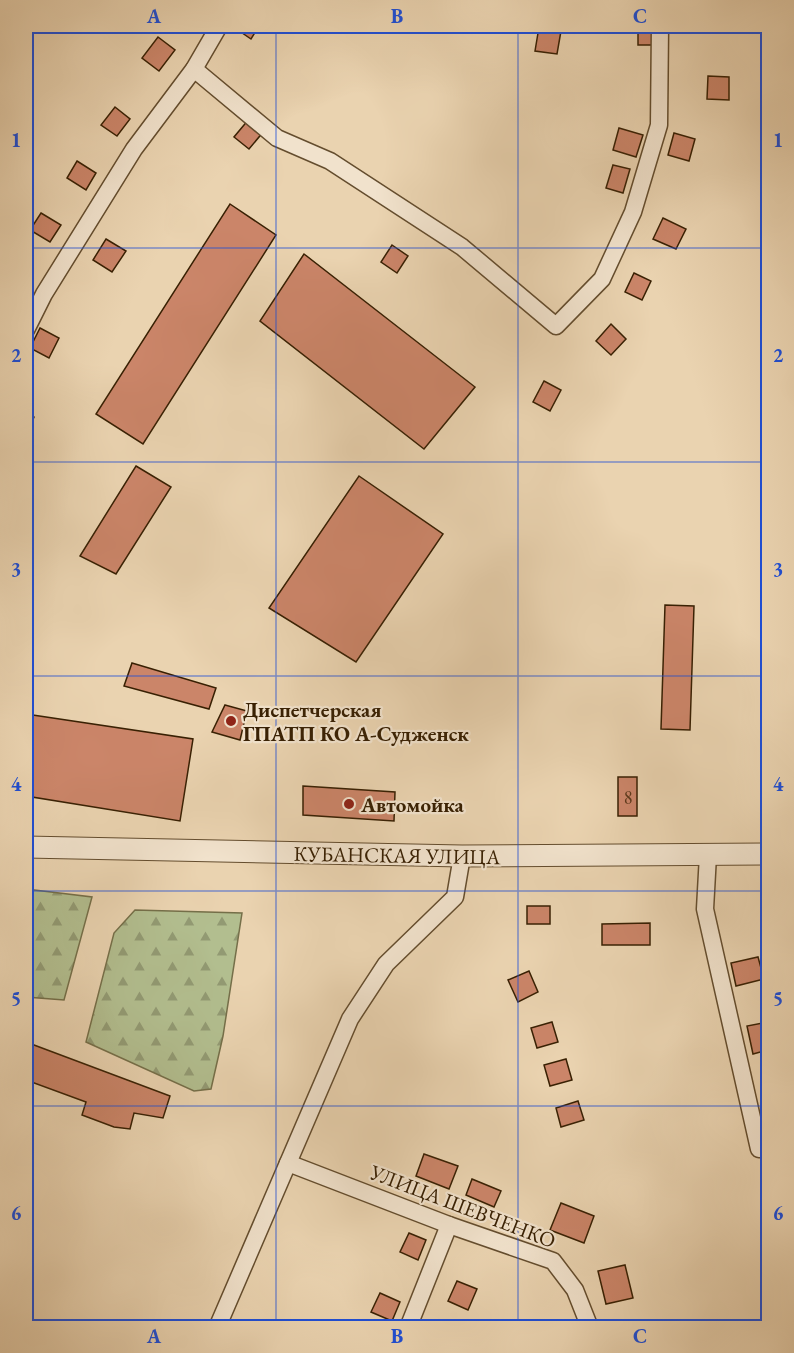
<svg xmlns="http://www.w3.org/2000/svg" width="794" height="1353" font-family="'EB Garamond',serif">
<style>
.forest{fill:url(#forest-firs);stroke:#756f49;stroke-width:1.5}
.building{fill:#cb8569;stroke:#382003;stroke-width:1.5}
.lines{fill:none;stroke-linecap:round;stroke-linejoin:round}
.minor-casing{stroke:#644d2e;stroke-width:19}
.tertiary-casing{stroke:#644d2e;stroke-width:23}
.minor{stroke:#f1e2cc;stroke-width:16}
.tertiary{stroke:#f1e2cc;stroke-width:21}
.grid{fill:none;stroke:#1d4ed8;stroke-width:1.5;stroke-opacity:0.55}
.poi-dot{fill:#8f2418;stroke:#f1e2cc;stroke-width:2}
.labels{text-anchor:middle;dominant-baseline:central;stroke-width:4.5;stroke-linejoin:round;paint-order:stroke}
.number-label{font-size:18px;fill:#5d391c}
.poi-label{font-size:21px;font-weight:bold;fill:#382003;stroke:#f1e2cc;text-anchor:start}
.street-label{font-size:21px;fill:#382003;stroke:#f1e2cc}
.neatline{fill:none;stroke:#1d4ed8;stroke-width:2}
.grid-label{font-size:20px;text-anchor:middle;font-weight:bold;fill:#1d4ed8}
</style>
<defs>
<pattern id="forest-firs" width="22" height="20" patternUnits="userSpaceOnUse" patternTransform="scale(1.5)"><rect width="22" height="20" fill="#b2be8f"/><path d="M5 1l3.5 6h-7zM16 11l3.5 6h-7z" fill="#929a73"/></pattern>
</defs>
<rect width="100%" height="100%" fill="#ead3b0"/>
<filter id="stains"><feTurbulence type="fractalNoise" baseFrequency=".00333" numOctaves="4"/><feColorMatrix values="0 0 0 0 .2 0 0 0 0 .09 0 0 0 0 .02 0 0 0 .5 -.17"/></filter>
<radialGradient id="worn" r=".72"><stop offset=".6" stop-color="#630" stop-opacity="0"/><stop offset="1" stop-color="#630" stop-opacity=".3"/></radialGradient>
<g class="forest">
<polygon points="26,889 92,897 64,1000 26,997"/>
<polygon points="135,910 242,913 223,1036 211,1089 194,1091 86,1042 114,933"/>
</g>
<g class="building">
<polygon points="236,26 259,26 251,39 235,28"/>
<rect x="638" y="26" width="20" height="19"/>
<polygon points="539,27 561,31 557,54 535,51"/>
<polygon points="158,37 175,50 159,71 142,58"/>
<polygon points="708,76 729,77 729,100 707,99"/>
<polygon points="115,107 130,119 117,136 101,125"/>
<polygon points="249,119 264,131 249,149 234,137"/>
<polygon points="619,128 643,135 636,157 613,150"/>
<polygon points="674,133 695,139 689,161 668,155"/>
<polygon points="77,161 96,173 86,190 67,178"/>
<polygon points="613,165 630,169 623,193 606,188"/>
<polygon points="230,204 276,235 143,444 96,414"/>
<polygon points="41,213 61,225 50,242 30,230"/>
<polygon points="663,218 686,229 676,249 653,239"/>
<polygon points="106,239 126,251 112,272 93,260"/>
<polygon points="392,245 408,256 397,273 381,262"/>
<polygon points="304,254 475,387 424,449 260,321"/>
<polygon points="634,273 651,281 642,300 625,292"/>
<polygon points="611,324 626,339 611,355 596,341"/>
<polygon points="40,328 59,338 49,358 30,348"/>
<polygon points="544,381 561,390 550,411 533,402"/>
<polygon points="26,413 34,417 26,435"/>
<polygon points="136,466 171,487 116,574 80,556"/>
<polygon points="359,476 443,534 356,662 269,608"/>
<polygon points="665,605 694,606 690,730 661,729"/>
<polygon points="132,663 216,688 209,709 124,686"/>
<polygon points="225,705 247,711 240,740 212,732"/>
<polygon points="26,714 193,739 180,821 26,796"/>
<rect x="618" y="777" width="19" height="39"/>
<polygon points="303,786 395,792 394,821 303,815"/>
<rect x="527" y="906" width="23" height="18"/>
<polygon points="650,923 650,945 602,945 602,924"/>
<polygon points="758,957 764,979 736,986 731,963"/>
<polygon points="529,971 538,992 518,1002 508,980"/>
<polygon points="552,1022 558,1042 537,1048 531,1028"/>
<polygon points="768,1022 768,1050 753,1054 747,1026"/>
<polygon points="26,1042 170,1096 163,1118 134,1113 130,1129 114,1127 82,1115 86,1102 26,1080"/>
<polygon points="566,1059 572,1080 550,1086 544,1065"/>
<polygon points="768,1083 768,1120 761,1085"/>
<polygon points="578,1101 584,1120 561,1127 556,1108"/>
<polygon points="424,1154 458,1166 449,1189 416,1176"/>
<polygon points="472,1179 501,1191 494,1207 466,1195"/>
<polygon points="561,1203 594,1216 584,1243 550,1230"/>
<polygon points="409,1233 426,1240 418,1260 400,1252"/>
<polygon points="625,1265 633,1298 606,1304 598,1271"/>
<polygon points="457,1281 477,1289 468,1310 448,1301"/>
<polygon points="380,1293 400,1302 392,1321 371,1312"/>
</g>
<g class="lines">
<defs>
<g id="minor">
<polyline points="194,69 277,138 330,161 462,247 556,326 602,279 633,212 659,125 660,26"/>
<polyline points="26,330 44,294 134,149 194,69 219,26"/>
<polyline points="708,855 705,909 759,1149 768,1148"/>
<polyline points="288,1163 449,1225 553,1261 575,1290 590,1328"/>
<polyline points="217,1328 350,1019 386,964 455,897 462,856"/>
<polyline points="408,1328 449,1225"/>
</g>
<polyline id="tertiary" points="26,847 462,856 768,854"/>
</defs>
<use href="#minor" class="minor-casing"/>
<use href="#tertiary" class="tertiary-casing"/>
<use href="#minor" class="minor"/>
<use href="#tertiary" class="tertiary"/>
</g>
<path class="grid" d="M276 26V1328M518 26V1328M26 248H768M26 462H768M26 676H768M26 891H768M26 1106H768"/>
<g class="poi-dot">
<circle cx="231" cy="721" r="6"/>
<circle cx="349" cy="804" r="6"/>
</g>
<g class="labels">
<g class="number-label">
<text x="628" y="797">8</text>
</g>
<g class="poi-label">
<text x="243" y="709">Диспетчерская<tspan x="243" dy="24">ГПАТП КО А-Судженск</tspan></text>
<text x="361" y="804">Автомойка</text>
</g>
<g class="street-label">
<text transform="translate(397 855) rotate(1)">КУБАНСКАЯ УЛИЦА</text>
<text transform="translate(463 1206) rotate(21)">УЛИЦА ШЕВЧЕНКО</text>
</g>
</g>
<rect width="794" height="1353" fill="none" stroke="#ead3b0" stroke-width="66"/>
<rect x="33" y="33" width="728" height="1287" class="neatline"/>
<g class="grid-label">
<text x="154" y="23">A</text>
<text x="397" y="23">B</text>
<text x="640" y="23">C</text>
<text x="16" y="147">1</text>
<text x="778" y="147">1</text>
<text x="16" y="362">2</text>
<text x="778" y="362">2</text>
<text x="16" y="576">3</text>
<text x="778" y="576">3</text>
<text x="16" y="791">4</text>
<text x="778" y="791">4</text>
<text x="16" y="1005">5</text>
<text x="778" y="1005">5</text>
<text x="16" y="1220">6</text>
<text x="778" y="1220">6</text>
<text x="154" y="1343">A</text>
<text x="397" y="1343">B</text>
<text x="640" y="1343">C</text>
</g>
<rect width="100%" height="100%" filter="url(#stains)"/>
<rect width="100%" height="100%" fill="url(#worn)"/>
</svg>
